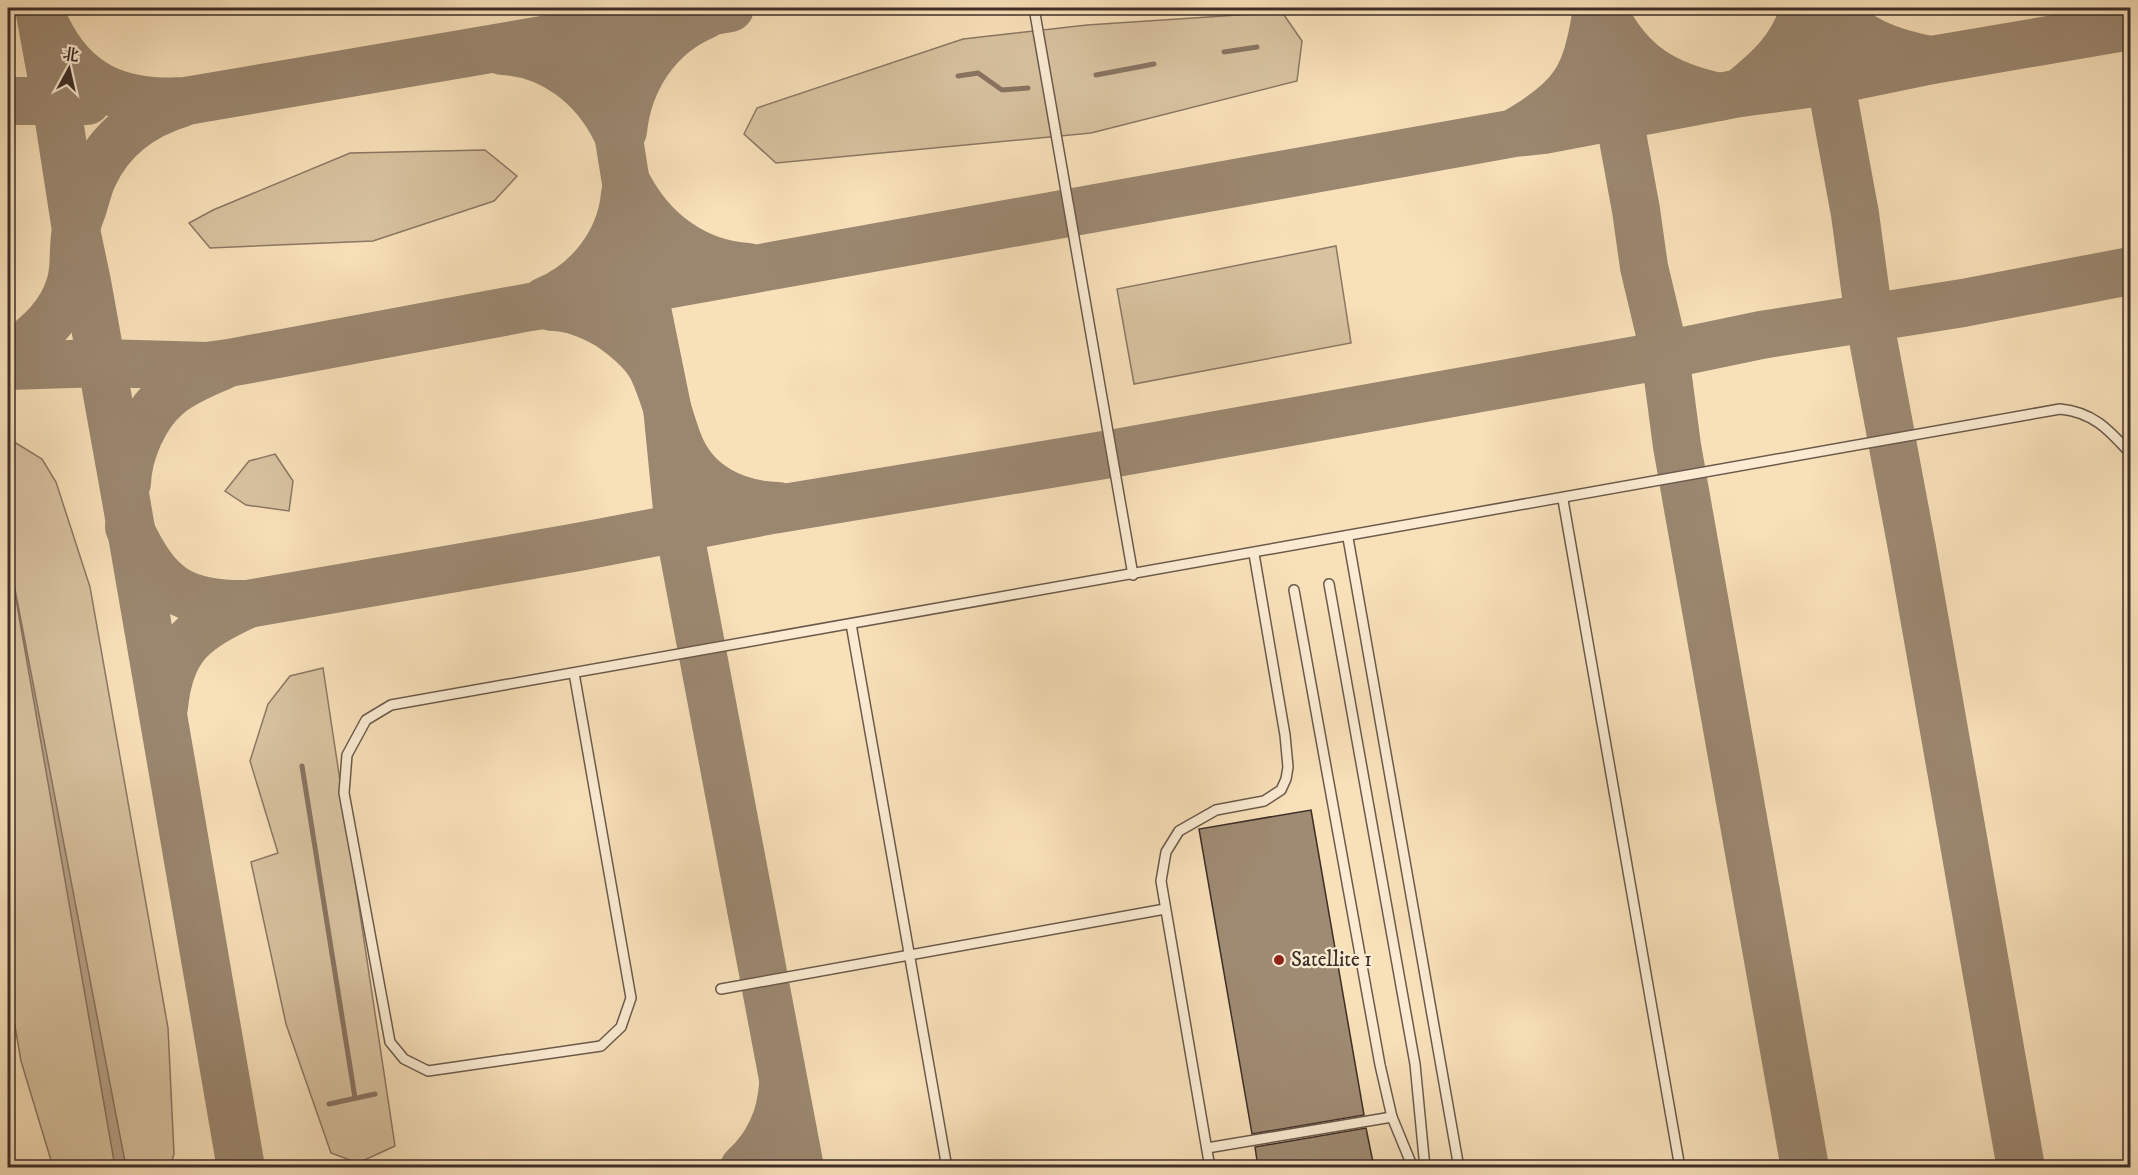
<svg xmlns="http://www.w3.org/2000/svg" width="2138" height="1175" font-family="'IM FELL DW Pica','Noto Serif SC',serif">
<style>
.green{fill:#d8c2a0;stroke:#8b7864;stroke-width:1.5}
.water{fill:#b9a388;stroke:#887462;stroke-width:1.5}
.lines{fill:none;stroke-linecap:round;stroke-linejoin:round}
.stream{stroke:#887462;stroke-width:5}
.taxiway{stroke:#9b8770;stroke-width:48}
.building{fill:#9f8b73;stroke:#3e2e28;stroke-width:1.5}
.service-casing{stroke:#6c5a4c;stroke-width:12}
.service{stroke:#faebd2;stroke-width:9}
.poi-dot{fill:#8f2418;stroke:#faebd2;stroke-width:2}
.labels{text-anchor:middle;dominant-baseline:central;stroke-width:4.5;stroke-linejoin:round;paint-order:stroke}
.poi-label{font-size:21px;fill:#3e2e28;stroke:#faebd2;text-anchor:start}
</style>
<rect width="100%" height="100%" fill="#f8e0b9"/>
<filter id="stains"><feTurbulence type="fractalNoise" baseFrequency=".00333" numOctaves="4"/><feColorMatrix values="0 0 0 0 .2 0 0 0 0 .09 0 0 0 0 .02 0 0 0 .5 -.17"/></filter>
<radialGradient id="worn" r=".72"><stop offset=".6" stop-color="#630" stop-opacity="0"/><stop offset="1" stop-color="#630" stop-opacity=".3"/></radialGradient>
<g class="green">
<polygon points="1282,12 1302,41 1297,81 1091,133 776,163 744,134 757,108 963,39 1087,25"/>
<polygon points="485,150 517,176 494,201 373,241 210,248 189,223 213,210 350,153"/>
<polygon points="1336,246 1351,343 1134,384 1117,289"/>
<polygon points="8,442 16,443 42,459 56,482 90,587 168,1028 174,1154 170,1167 53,1167 21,1061 8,986"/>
<polygon points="275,454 293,481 289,511 246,505 225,491 249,461"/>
<polygon points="323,668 395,1146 358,1163 331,1153 286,1024 251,862 278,853 250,761 268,704 290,676"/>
</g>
<polygon class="water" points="8,553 126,1167 115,1167"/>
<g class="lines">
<g class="stream">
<polyline points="1224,52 1257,47"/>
<polyline points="1096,75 1154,64"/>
<polyline points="958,76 978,73 1002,90 1028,88"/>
<polyline points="302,766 355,1098"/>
<polyline points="329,1104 375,1094"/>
</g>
<g class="taxiway">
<polyline points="39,8 56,101 76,230 87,282 126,500 241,1168"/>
<polyline points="598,8 643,289 667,407 679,529 800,1168"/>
<polyline points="1599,8 1636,210 1644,267 1665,355 1677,446 1805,1168"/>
<polyline points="1817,8 1855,214 1869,318 1912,548 2021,1168"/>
<path d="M1831 8C1854 40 1893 53 1931 60"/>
<path d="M1605 15C1631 65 1664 85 1719 97"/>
<path d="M46 26C75 87 121 105 186 101L730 8"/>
<path d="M502 51C552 53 594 86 616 131"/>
<path d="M1740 93C1771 68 1793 48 1805 8"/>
<polyline points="8,101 87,101"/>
<path d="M1519 130C1574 98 1586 77 1596 15"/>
<path d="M623 131C628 81 657 35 705 15"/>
<path d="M628 185C652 231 695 264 748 267"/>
<path d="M545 301C589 283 621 241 625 194"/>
<path d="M552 307C571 307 592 316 608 325 624 336 641 349 651 366 664 391 669 419 679 444 695 485 735 505 778 506"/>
<path d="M8 356C34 340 61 316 70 285 76 267 72 248 76 230 77 221 82 212 84 204 87 195 89 185 93 177 110 139 142 115 182 103"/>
<polyline points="8,366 102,363 207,366 229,363 530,307 643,289 1515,133 1544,130 1740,93 1830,81 1932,60 2130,26"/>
<path d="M127 483C128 453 144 415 168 395 183 382 204 374 222 366"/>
<path d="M129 527C157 587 180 605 248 604L578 547 772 510 1116 453 1665 355 1761 335 1963 303 2130 271"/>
<path d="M164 707C170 645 195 629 248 604"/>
<path d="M744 1168C768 1146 781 1117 783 1085"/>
</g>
</g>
<g class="building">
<polygon points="1311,810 1364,1115 1252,1134 1199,829"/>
<polygon points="1366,1128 1374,1167 1258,1167 1255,1147"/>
</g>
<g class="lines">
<defs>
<g id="service">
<polyline points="1034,8 1133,575"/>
<polyline points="1563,500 1680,1168"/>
<polyline points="1348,538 1459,1168"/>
<polyline points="1329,584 1415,1064 1425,1168"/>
<polyline points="1294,590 1380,1065 1392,1117 1413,1168"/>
<polyline points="851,624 947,1168"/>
<path d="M574 673 631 998 621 1027 601 1046 428 1071 404 1059 390 1042 344 793 347 755 366 720 391 705C948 608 1505 511 2060 409 2093 412 2109 430 2130 453"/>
<polyline points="721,989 1165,909"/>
<polyline points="1207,1148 1392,1117"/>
<polyline points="1210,1168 1161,881 1166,852 1179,831 1216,810 1264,801 1281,790 1286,779 1288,767 1285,735 1254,554"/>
</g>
</defs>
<use href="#service" class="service-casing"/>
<use href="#service" class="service"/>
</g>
<circle class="poi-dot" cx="1279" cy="960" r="6"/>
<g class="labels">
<g class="poi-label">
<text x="1291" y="960">Satellite 1</text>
</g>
</g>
<rect width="2138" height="1175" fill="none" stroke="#f8e0b9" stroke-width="30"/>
<rect x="9" y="9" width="2120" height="1157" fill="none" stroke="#3e2e28" stroke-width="3"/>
<rect x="15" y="15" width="2108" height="1145" fill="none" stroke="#3e2e28" stroke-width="1.5"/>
<g transform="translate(69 69) rotate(8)" stroke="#faebd2" stroke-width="4.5" paint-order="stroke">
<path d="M0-4.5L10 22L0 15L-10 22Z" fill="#3e2e28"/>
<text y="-9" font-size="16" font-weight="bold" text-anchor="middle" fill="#3e2e28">北</text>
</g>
<rect width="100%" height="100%" filter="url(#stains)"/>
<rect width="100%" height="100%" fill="url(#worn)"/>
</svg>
